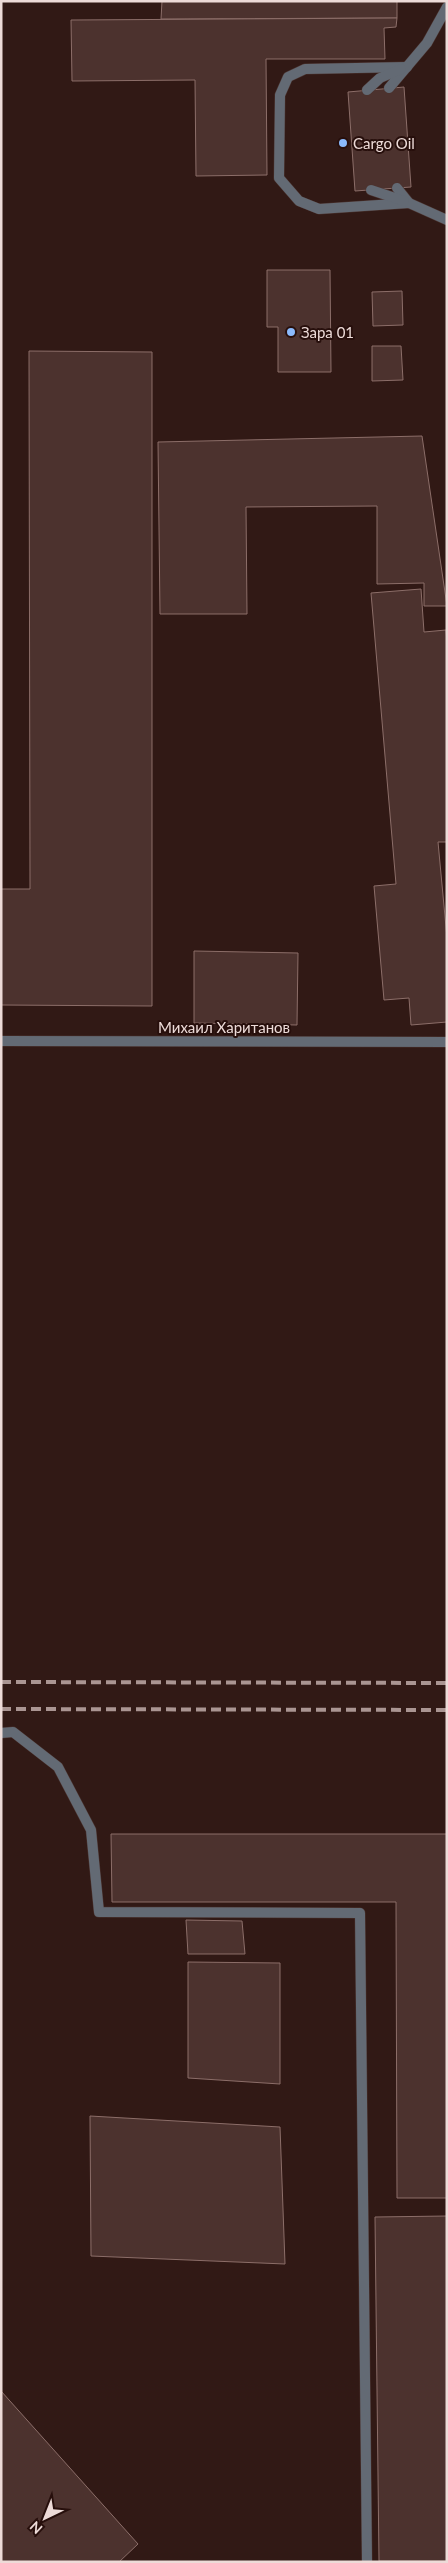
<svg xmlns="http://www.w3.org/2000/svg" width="448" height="2563" font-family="Lato,sans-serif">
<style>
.building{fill:#4c322e;stroke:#8c6e69}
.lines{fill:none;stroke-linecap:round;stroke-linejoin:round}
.lane-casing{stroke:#4b3430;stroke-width:11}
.lane{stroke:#636a74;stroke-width:10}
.rail{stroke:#aa9592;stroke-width:4;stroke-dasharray:10 5;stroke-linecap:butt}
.poi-dot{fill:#8bbafc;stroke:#270f0c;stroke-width:2}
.labels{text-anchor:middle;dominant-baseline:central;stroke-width:4;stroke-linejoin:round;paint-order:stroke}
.poi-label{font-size:15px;fill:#eddbd8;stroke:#270f0c;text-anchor:start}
.street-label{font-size:15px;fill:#eddbd8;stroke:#270f0c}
</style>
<rect width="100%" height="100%" fill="#311915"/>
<g class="building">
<polygon points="162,1 397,1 397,18 161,19"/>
<polygon points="397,18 396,27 384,28 385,59 266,59 267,175 196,176 195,80 72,81 71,20"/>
<polygon points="404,87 411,187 355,191 348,92"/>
<polygon points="267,270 330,270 331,372 278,372 278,327 267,327"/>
<polygon points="402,291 403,325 373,326 372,292"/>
<polygon points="372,346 401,346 403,380 372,381"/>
<polygon points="29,351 152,352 152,1006 1,1005 1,889 30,889"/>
<polygon points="422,436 447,606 424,606 424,583 377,584 377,506 246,507 247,614 160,614 158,442"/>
<polygon points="421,589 424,632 446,630 447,643 447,842 438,842 447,938 447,1022 411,1025 409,998 384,1000 374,886 396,884 371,593"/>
<polygon points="194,951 298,953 297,1025 194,1023"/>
<polygon points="111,1834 447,1834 447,2198 397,2198 396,1902 112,1902"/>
<polygon points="186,1920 242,1921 245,1954 188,1954"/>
<polygon points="188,1962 280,1963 280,2084 188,2078"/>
<polygon points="90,2116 280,2127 285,2264 91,2256"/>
<polygon points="447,2216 447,2561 379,2561 375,2217"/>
<polygon points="1,2391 138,2544 119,2562 1,2562"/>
</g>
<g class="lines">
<defs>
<g id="lane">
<polyline points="407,67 305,69 288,77 280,95 279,178 299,201 319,209 409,203"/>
<polyline points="389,88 427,43 447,7"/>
<polyline points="367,90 380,78 401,69"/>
<polyline points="397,188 409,203 447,220"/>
<polyline points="371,190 404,201"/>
<polyline points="1,1041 447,1042"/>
<polyline points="1,1733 13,1732 58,1767 91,1830 99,1912 360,1913 367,2562"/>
</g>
</defs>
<use href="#lane" class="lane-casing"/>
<use href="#lane" class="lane"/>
<g class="rail">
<polyline points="1,1682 447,1683"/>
<polyline points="1,1709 447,1710"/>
</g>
</g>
<g class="poi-dot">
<circle cx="343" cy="143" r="5"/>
<circle cx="291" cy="332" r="5"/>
</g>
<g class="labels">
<g class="poi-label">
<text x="353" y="143">Cargo Oil</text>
<text x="301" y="332">Зара 01</text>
</g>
<g class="street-label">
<text x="224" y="1027">Михаил Хаританов</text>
</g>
</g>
<rect width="448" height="2563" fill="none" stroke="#eddbd8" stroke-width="5"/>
<g transform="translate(45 2518) rotate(223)" stroke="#270f0c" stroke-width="4" paint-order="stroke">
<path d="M0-4L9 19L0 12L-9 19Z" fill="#eddbd8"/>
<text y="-8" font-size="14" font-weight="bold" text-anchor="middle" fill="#eddbd8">N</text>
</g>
</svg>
